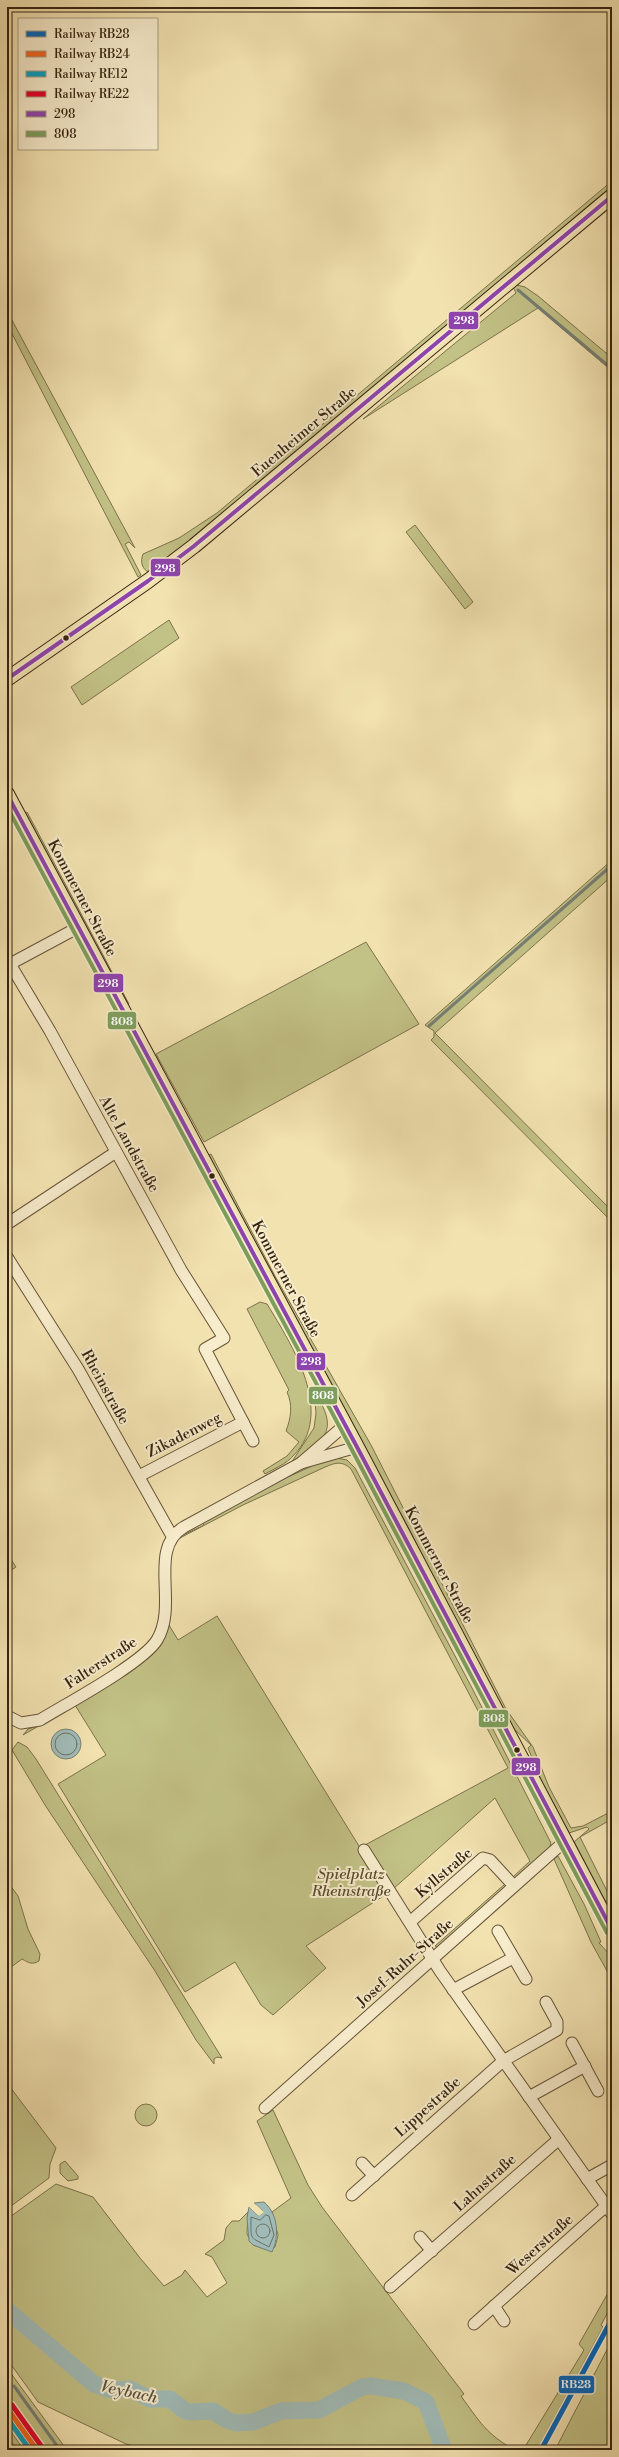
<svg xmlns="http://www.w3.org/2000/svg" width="619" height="2457" font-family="'Libre Bodoni',serif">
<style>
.green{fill:#c2c186;stroke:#7c724b}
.water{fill:#a0bbb7;stroke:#767f74}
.pier{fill:#f2e2b0}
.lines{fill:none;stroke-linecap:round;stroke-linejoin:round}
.shore{stroke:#6b7064;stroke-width:1}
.stream{stroke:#767f74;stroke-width:3}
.river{stroke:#a0bbb7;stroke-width:17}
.minor-casing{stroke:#655438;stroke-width:13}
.major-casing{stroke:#362410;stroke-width:16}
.minor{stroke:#f7eccc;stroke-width:11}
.major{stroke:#f2e2b0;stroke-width:14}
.bus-1-casing{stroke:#f7eccc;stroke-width:7}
.bus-2-casing{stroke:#f7eccc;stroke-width:7}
.bus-1{stroke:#8e44ad;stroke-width:4}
.bus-2{stroke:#7d9e5b;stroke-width:4}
.rail-1-casing{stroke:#f7eccc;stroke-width:8}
.rail-2-casing{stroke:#f7eccc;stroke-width:8}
.rail-3-casing{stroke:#f7eccc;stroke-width:8}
.rail-4-casing{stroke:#f7eccc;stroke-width:8}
.rail-1{stroke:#0065bd;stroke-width:5}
.rail-2{stroke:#f26522;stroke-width:5}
.rail-3{stroke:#03a2c4;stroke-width:5}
.rail-4{stroke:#e4002b;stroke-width:5}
.bus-dot{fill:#362410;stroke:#f7eccc;stroke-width:1.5}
.labels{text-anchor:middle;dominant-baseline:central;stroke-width:4;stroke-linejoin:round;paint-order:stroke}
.street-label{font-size:15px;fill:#362410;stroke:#f7eccc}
.park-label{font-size:15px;font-style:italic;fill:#594b2e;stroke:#f7eccc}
.water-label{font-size:16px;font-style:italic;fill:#565142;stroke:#f7eccc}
.line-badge{stroke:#f7eccc;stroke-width:1.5}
.badge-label{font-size:11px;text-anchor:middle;font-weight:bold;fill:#fff}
</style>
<rect width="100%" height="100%" fill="#f2e2b0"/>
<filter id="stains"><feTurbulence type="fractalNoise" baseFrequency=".005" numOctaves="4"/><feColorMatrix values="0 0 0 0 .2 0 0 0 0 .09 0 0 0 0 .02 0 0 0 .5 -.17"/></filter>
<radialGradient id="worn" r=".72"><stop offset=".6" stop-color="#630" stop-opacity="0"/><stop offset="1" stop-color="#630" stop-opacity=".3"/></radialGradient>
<g class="green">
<path d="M612 181V189L198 536 149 572C142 570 140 561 143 554L179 538 217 513Z"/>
<polygon points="517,285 525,287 538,296 612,358 612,371 538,308 363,419 516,293 513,287"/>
<polygon points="7,311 135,548 129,542 125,544 141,575 138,577 7,324"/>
<polygon points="415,525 473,602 465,609 406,532"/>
<polygon points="169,620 179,638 82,705 71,687"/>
<polygon points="27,812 129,1004 128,1005 24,814"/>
<polygon points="612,860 612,876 435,1033 612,1211 612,1222 431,1040 434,1037 434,1031 425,1025"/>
<polygon points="366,942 419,1024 204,1142 156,1054"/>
<polygon points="211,1154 276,1278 371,1445 506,1709 533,1747 549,1787 571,1828 583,1826 612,1811 612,1819 580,1837 612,1901 612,1917 574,1842 589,1829 587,1827 569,1833 544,1787 528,1748 531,1745 515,1730 483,1676 407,1525 293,1318 208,1155"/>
<path d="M260 1302 267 1304C292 1345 336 1413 293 1456 286 1464 274 1469 265 1474L263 1471 287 1456 299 1442 286 1431C291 1418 293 1405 287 1392L289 1390 247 1309Z"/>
<path d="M314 1391C340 1431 326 1440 291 1463L314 1428 316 1413Z"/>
<path d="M336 1458 347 1460 355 1468 471 1686 551 1843 549 1849 516 1878 513 1877 530 1861 495 1798 392 1890 365 1845 508 1768 351 1469C342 1460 334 1463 323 1468L243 1505 180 1538 179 1537 204 1525 202 1522 279 1481 323 1461Z"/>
<polygon points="8,1555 16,1567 7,1573 7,1556"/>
<polygon points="217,1616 388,1893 306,1946 326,1968 273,2015 261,2005 235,1962 185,1992 58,1784 106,1755 75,1705 23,1735 28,1729 38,1726 164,1637 169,1625 178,1640"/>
<polygon points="18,1742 27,1747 36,1759 222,2058 217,2057 214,2059 214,2064 196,2040 155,1971 45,1805 12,1750"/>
<polygon points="558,1856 584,1904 601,1942 599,1943 612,1957 612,1980 591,1942 554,1859"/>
<path d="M7 1881 18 1896 28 1929 40 1954 39 1961C32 1965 29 1963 22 1959L7 1970Z"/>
<polygon points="506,1883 507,1887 439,1947 435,1946"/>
<polygon points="7,2083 56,2148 50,2164 49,2178 7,2209"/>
<circle cx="146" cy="2115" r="11"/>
<path d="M273 2110 308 2185 322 2207 464 2394 461 2396C479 2421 487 2435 515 2450H150L126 2444 38 2402 7 2359V2314L31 2331 48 2350 74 2368 92 2386 105 2391H133L152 2402 167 2401 184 2413 211 2414 223 2423 232 2426 241 2428 257 2425 278 2416 302 2417 319 2415 331 2411 364 2391H386L417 2400 411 2391 402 2387 372 2383 359 2385 331 2401 314 2407 278 2408 245 2420 233 2418 212 2407 188 2409 169 2395 153 2397 130 2386H103L53 2348 31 2325 7 2307V2219L56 2184 93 2197 140 2258 164 2286 182 2275 185 2270 207 2297 227 2283 212 2257 205 2254 224 2240 226 2228 232 2221H239L248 2212 247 2234 253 2245C262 2247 267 2253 275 2247L278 2235 272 2212 291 2198 257 2121Z"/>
<polygon points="65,2161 78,2176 78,2179 68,2181 60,2173 60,2164"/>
<polygon points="612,2286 612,2304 601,2325 603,2327 537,2450 523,2450 584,2350 579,2344"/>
<polygon points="612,2340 612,2411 608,2415 612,2419 612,2450 555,2450"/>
<polygon points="7,2368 67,2450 42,2450 7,2401"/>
<polygon points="7,2426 24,2450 19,2450 7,2437"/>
</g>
<g class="water">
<circle cx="66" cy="1744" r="15"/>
<path d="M264 2202C279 2215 279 2237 272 2252L253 2245 249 2241 247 2218 249 2207 259 2216 263 2211 254 2203Z"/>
</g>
<polygon class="pier" points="253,2202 264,2212 259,2216 248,2206 259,2213 261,2212"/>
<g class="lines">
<g class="shore">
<circle cx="66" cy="1744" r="11"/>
<path d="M266 2215 269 2216 274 2235 269 2247C249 2236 251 2242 251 2217L260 2220Z"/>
<circle cx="263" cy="2231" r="7"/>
</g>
<g class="stream">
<polyline points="518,290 612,369"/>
<polyline points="429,1026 612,865"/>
<polyline points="14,2386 60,2450"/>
</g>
<polyline class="river" points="7,2310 94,2384 111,2390 130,2389 150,2399 170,2399 185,2411 190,2412 213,2411 227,2420 236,2423 253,2422 281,2411 319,2410 362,2387 371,2386 404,2391 426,2402 444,2450"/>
<defs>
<g id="minor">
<polyline points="7,959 50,1031 181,1270 224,1338 205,1349 243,1422 139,1476"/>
<polyline points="10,964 79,927"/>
<polyline points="7,1224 116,1152"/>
<polyline points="7,1257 78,1369 172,1536"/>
<polyline points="243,1422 253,1441"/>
<polyline points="301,1463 357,1447"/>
<path d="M7 1716 21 1723 40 1720C66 1704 143 1663 157 1640 179 1604 147 1549 184 1527L301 1463 345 1425"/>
<polyline points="364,1850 440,1971 612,2214"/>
<polyline points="410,1922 483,1858 490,1860 514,1886"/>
<polyline points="498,1931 526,1979"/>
<polyline points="453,1990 513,1958"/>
<polyline points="572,2043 598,2091"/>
<polyline points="529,2097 585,2066"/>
<polyline points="265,2108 565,1841"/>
<polyline points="362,2163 374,2176"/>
<polyline points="587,2179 612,2165"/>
<polyline points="352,2195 503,2061 557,2030 557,2022 546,2002"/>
<polyline points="420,2237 432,2251"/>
<polyline points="390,2287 559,2139"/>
<polyline points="494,2306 504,2321"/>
<polyline points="474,2324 606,2206"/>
</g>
<g id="major">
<polyline points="7,679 148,581 194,546 612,196"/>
<polyline points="7,794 357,1447 612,1930"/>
</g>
</defs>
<use href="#minor" class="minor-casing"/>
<use href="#major" class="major-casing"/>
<use href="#minor" class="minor"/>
<use href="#major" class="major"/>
<defs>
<g id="bus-1">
<polyline points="7,679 148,581 194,546 612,196"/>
<polyline points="7,794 357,1447 612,1930"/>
</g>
<polyline id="bus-2" points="7,807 352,1450 607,1933"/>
</defs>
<use href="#bus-1" class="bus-1-casing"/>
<use href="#bus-2" class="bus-2-casing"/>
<use href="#bus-1" class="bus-1"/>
<use href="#bus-2" class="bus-2"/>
<defs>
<polyline id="rail-1" points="541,2450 612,2319"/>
<polyline id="rail-2" points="7,2408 37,2450"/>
<polyline id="rail-3" points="7,2418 30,2450"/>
<polyline id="rail-4" points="12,2405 42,2447"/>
</defs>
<use href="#rail-1" class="rail-1-casing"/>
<use href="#rail-2" class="rail-2-casing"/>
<use href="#rail-3" class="rail-3-casing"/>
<use href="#rail-4" class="rail-4-casing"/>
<use href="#rail-1" class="rail-1"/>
<use href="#rail-2" class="rail-2"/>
<use href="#rail-3" class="rail-3"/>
<use href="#rail-4" class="rail-4"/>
</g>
<g class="bus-dot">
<circle cx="66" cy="638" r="3.5"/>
<circle cx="212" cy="1176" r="3.5"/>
<circle cx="517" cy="1750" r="3.5"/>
</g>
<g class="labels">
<g class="street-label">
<text transform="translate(304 432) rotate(-40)">Euenheimer Straße</text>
<text transform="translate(82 898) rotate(62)">Kommerner Straße</text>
<text transform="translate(129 1144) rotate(61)">Alte Landstraße</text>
<text transform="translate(286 1279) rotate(62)">Kommerner Straße</text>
<text transform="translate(105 1387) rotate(61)">Rheinstraße</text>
<text transform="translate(184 1435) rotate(-27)">Zikadenweg</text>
<text transform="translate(439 1565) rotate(62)">Kommerner Straße</text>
<text transform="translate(101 1663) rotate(-33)">Falterstraße</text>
<text transform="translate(444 1873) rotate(-40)">Kyllstraße</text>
<text transform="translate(405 1963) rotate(-42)">Josef-Ruhr-Straße</text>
<text transform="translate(428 2107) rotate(-42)">Lippestraße</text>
<text transform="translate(485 2183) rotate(-42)">Lahnstraße</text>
<text transform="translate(540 2245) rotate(-42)">Weserstraße</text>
</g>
<g class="park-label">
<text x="351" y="1874">Spielplatz<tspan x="351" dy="17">Rheinstraße</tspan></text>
</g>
<g class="water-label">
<text transform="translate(129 2392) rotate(12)">Veybach</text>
</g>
</g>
<g class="line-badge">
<rect x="448" y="311" width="31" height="19" rx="4" fill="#8e44ad"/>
<rect x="150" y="558" width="31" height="19" rx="4" fill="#8e44ad"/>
<rect x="93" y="973" width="31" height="20" rx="4" fill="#8e44ad"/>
<rect x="107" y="1011" width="30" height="19" rx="4" fill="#7d9e5b"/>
<rect x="296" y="1352" width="30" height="19" rx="4" fill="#8e44ad"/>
<rect x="308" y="1386" width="30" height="19" rx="4" fill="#7d9e5b"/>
<rect x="478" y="1709" width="31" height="19" rx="4" fill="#7d9e5b"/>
<rect x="511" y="1757" width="30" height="19" rx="4" fill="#8e44ad"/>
<rect x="558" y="2375" width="37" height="19" rx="4" fill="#0065bd"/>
</g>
<g class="badge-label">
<text x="464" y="324">298</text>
<text x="165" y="572">298</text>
<text x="108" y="987">298</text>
<text x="122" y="1025">808</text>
<text x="311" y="1365">298</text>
<text x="323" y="1399">808</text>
<text x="494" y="1722">808</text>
<text x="526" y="1771">298</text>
<text x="576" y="2388">RB28</text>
</g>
<rect width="619" height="2457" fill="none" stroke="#f2e2b0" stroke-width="24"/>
<rect x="8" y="8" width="603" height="2441" fill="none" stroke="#362410" stroke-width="2"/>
<rect x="12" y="12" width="595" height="2433" fill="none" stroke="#362410"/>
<rect x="18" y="18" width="140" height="132" fill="#f7eccc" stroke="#aa9c81"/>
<rect x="26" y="31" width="20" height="6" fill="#0065bd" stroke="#aa9c81"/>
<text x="54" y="38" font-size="12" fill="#362410">Railway RB28</text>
<rect x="26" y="51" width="20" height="6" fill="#f26522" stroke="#aa9c81"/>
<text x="54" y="58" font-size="12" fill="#362410">Railway RB24</text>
<rect x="26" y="71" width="20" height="6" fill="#03a2c4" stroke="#aa9c81"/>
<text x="54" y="78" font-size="12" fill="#362410">Railway RE12</text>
<rect x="26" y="91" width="20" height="6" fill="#e4002b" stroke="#aa9c81"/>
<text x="54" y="98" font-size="12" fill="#362410">Railway RE22</text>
<rect x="26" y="111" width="20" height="6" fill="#8e44ad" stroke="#aa9c81"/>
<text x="54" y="118" font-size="12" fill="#362410">298</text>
<rect x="26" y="131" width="20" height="6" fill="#7d9e5b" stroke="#aa9c81"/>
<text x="54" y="138" font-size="12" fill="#362410">808</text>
<rect width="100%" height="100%" filter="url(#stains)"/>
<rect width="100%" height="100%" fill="url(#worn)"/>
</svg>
